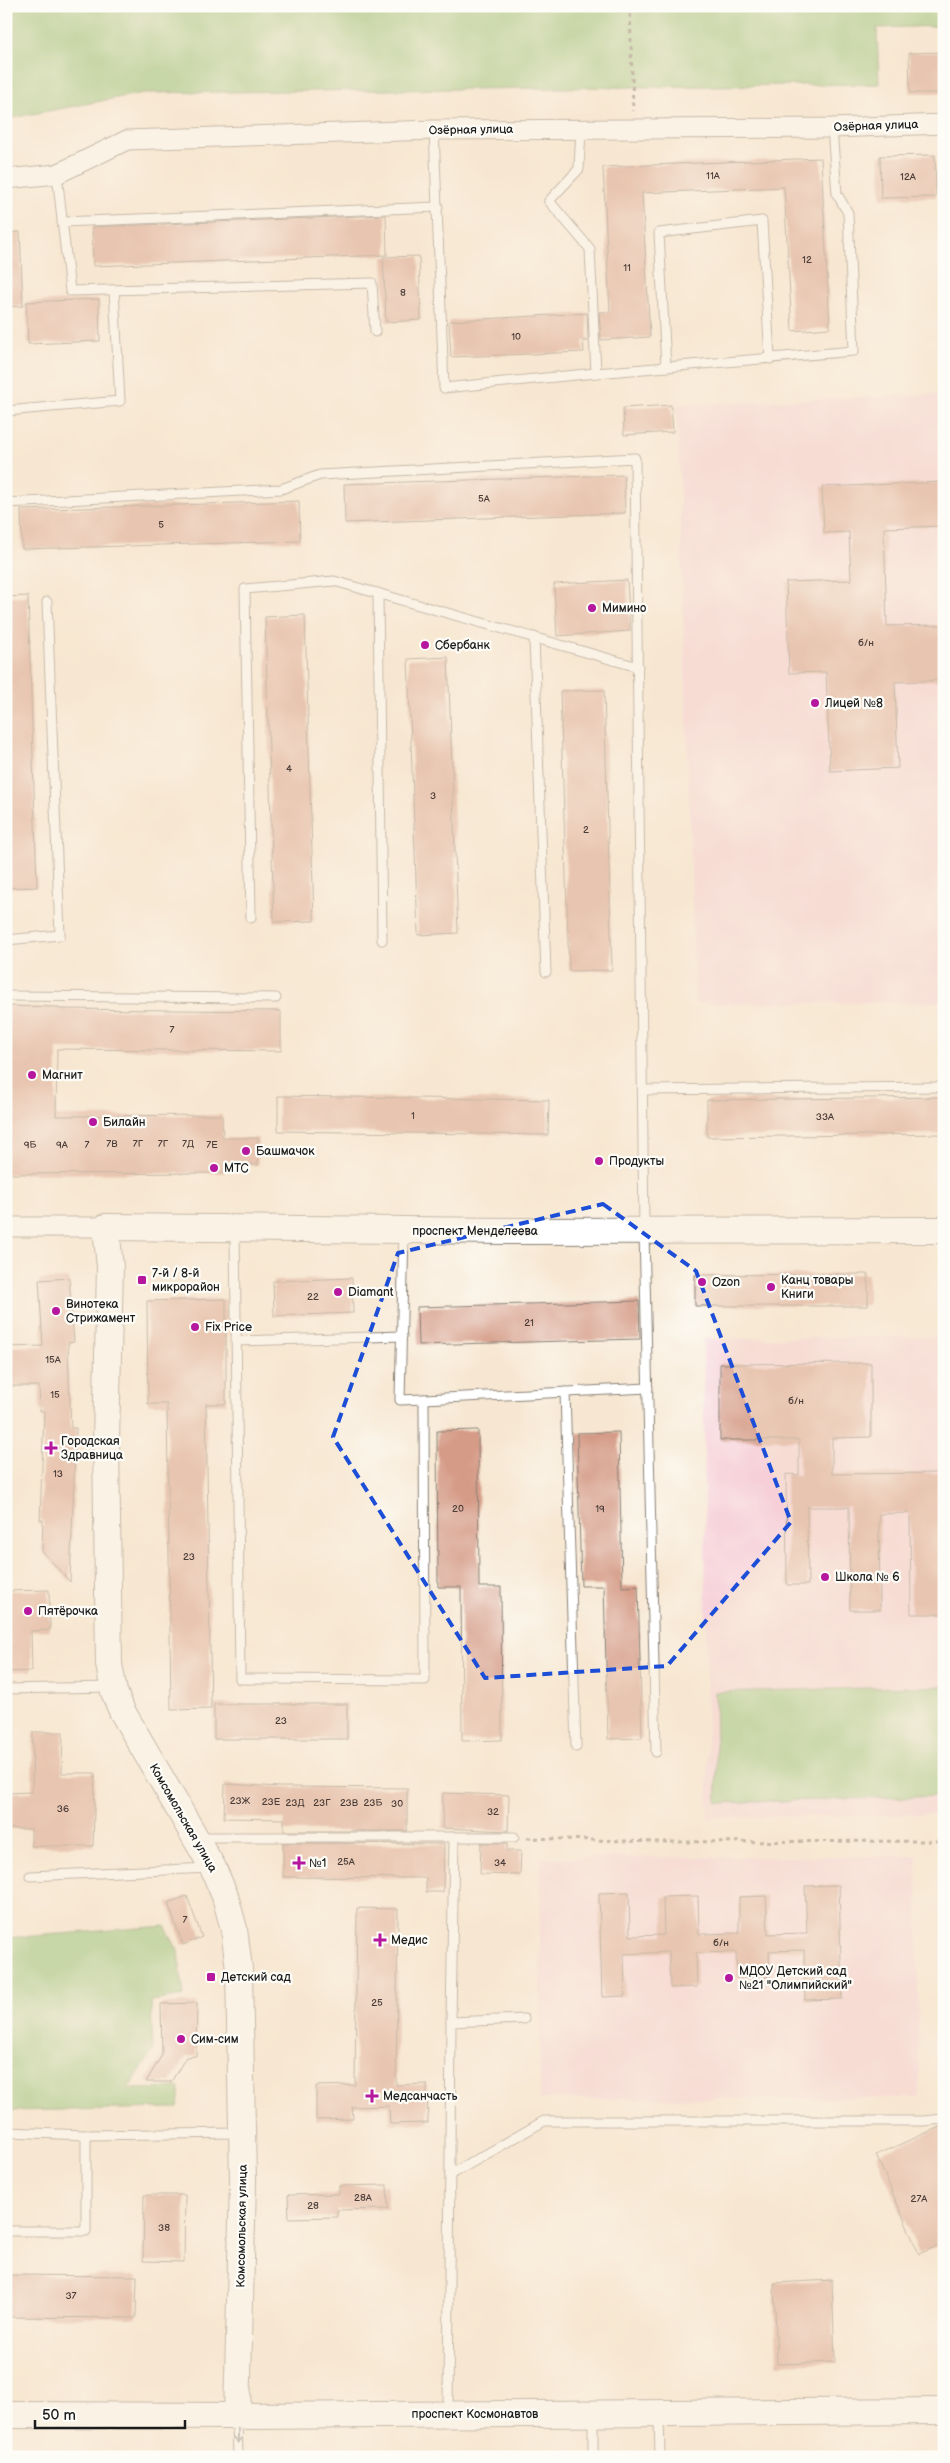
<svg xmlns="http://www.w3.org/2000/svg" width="950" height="2463" font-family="'Balsamiq Sans',sans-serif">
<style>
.built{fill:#f6cfd8}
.green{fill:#8fc375;stroke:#567048}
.building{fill:#d59b87}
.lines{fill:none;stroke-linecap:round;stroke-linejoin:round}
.lane-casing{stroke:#8a8277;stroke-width:11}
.street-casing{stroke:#8a8277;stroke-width:21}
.secondary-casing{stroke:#8a8277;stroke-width:28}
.path{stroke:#8a8277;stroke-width:3;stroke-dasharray:4 4;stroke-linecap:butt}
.lane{stroke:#fff;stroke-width:9}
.street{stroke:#fff;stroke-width:19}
.secondary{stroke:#fff;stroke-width:26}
.oneway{stroke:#999}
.marked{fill:none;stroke:#1d4ed8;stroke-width:4;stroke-dasharray:10 6;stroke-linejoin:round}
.poi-dot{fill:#b5179e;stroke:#fdfcf7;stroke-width:2}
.labels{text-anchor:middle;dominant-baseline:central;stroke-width:4.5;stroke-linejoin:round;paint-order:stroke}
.number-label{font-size:10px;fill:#4a3c37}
.street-label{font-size:12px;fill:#1c1c1c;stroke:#fdfcf7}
.poi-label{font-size:12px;fill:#1c1c1c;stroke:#fdfcf7;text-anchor:start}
</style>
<rect width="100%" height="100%" fill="#fdfcf7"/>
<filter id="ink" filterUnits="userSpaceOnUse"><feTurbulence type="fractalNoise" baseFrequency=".02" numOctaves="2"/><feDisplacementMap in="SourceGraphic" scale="10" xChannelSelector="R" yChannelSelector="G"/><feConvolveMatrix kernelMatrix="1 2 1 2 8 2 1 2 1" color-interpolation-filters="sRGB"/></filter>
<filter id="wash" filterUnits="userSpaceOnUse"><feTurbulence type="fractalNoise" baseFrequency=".0096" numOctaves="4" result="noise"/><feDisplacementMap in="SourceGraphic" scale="20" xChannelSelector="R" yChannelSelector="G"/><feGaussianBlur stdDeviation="1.12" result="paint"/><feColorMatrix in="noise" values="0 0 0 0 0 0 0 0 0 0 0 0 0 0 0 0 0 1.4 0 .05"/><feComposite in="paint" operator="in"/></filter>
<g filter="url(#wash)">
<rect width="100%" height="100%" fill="#f7e7d2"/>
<g class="built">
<polygon points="944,394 944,1002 695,1004 677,405"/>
<polygon points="944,1336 944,1814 708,1818 703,1339"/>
<polygon points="917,1856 919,2098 540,2099 540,1858"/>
</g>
<g class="green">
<polygon points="6,6 944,6 944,26 877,28 879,84 143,93 6,119"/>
<polygon points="944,1686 944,1796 717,1803 715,1692"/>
<polygon points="165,1926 178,1951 184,1996 151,2001 153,2051 128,2089 180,2088 178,2108 6,2111 6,1938"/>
</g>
<g id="blocks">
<g class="building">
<polygon points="944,52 944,93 910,93 909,53"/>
<polygon points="935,155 936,197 881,198 880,156"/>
<polygon points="821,158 830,328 792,331 784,187 642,193 650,337 601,340 599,312 610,312 603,167"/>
<polygon points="386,215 387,255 93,266 92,227"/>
<polygon points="20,232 23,306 6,307 6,233"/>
<polygon points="419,256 421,320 386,322 383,257"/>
<polygon points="99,299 100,341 28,344 26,302"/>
<polygon points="587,313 588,341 583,341 584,352 451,357 449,321"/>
<polygon points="671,405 673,432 624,435 623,408"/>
<polygon points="624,475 625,513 345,523 344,484"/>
<polygon points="944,482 944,526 884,528 887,626 944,625 944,680 895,682 898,768 830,771 826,672 789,673 786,582 851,580 849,532 824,533 822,487"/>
<polygon points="299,501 300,541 22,549 21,510"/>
<polygon points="627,580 630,631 557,636 554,584"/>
<polygon points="28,596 37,887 6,888 6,597"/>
<polygon points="305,615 314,921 274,922 265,617"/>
<polygon points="448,657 458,933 418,935 408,659"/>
<polygon points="604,690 612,970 569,971 560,691"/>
<polygon points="7,1006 58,1007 58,1009 281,1011 281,1051 57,1049 56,1116 222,1115 223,1138 258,1138 258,1165 224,1164 224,1173 6,1174"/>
<polygon points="278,1096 549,1100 548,1135 278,1131"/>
<polygon points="944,1097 944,1134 707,1137 707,1100"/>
<polygon points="868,1274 868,1306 695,1306 695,1275"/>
<polygon points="69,1278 74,1342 68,1343 69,1380 71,1428 76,1428 70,1582 42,1551 43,1520 40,1520 44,1411 40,1411 39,1386 6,1386 6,1347 43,1346 39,1280"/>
<polygon points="352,1278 353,1313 274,1316 273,1281"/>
<polygon points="226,1299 226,1404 206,1404 211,1709 171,1710 167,1404 148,1404 147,1301"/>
<polygon points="639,1301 640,1339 418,1345 417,1307"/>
<polygon points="871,1363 871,1437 832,1438 832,1474 944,1473 944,1614 911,1614 910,1513 879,1514 880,1610 850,1610 849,1507 807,1507 808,1585 787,1585 786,1474 799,1475 799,1440 720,1440 720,1364"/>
<polygon points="478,1430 479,1587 501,1587 502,1740 462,1741 461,1587 438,1587 437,1431"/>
<polygon points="619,1432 622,1587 638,1586 642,1738 608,1739 604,1586 581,1586 577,1433"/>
<polygon points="49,1590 50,1630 31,1631 32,1671 6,1672 6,1591"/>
<rect x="214" y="1704" width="133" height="35"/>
<polygon points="33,1732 63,1732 62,1773 95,1773 93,1846 31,1846 31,1829 6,1829 6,1793 32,1792"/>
<polygon points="225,1784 280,1787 407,1788 407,1831 284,1831 284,1819 224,1818"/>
<polygon points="443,1793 509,1795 508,1831 442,1828"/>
<polygon points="283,1843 444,1844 443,1892 426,1892 426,1878 283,1877"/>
<polygon points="481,1843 507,1843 507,1851 521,1851 520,1875 480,1874"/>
<polygon points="839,1885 842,1999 805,2000 804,1950 769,1951 770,1977 737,1978 736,1952 696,1953 697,1987 670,1988 669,1952 624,1954 625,1996 602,1997 599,1893 629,1892 630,1936 664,1935 663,1897 698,1896 699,1934 739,1933 739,1897 766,1896 768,1934 807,1933 805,1886"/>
<polygon points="187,1896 202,1937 183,1945 168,1903"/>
<polygon points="357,1908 398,1909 396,2085 427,2084 428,2123 390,2124 389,2106 352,2107 353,2119 316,2120 316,2086 355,2085"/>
<polygon points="197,2003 196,2056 186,2057 171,2082 146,2082 162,2055 161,2004"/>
<polygon points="944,2125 944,2243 919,2254 876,2155"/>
<polygon points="387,2185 388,2209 337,2210 337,2217 289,2218 288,2195 339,2194 339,2186"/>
<polygon points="144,2195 185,2195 184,2262 143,2261"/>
<polygon points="6,2275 137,2276 136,2318 6,2317"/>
<polygon points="832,2280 835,2362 777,2364 774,2283"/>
</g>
</g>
</g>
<g filter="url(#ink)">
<use href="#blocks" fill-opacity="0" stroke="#8a8277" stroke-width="1"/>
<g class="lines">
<defs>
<g id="lane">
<polyline points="581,129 579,169 549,201 590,249 596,373 854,351 848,213 837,194 832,128"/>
<polyline points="434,130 444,388 596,373"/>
<polyline points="57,174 70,291 372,283 375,332"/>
<polyline points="62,222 438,207"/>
<polyline points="666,367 659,233 762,221 770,359"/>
<polyline points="6,411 120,401 114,290"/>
<polyline points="6,503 281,489 320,475 635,458 644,1231 656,1752"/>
<polyline points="378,593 382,940"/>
<polyline points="534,637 546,972"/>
<polyline points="251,918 245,589 334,581 638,667"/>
<polyline points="6,940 60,935 47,602"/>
<polyline points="6,996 276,998"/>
<polyline points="643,1090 944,1087"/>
<polyline points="235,1229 240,1679 425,1680 424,1399 400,1400 404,1231"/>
<polyline points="236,1341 402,1336"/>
<polyline points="565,1392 576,1747"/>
<polyline points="424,1399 648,1388"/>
<polyline points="6,1689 111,1687"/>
<polyline points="199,1837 514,1837"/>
<polyline points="30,1876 210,1868"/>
<polyline points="451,2022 454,1837"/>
<polyline points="6,2132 86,2135 240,2133"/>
<polyline points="450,2175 544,2121 923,2121 944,2119"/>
<polyline points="6,2231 86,2231 86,2135"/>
<polyline points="448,2412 451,2022 524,2019"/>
<polyline points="659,2415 660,2457"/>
<polyline points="593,2416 593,2457"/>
<polyline points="237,2419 238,2457"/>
</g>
<g id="street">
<polyline points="6,179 57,174 127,140 434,130 832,128 944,124"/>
<polyline points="6,1227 106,1227"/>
</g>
<g id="secondary">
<polyline points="6,2415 237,2416 944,2411"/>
<polyline points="237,2416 243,2182 239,1969 234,1929 225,1896 213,1868 122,1711 114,1692 109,1664 106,1441 110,1267 106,1227 509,1231 944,1230"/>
</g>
</defs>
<use href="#lane" class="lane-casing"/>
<use href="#street" class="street-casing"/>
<use href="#secondary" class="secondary-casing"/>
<g class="path">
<polyline points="630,6 633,111"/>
<polyline points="527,1838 658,1842 944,1841"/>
</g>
<use href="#lane" class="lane"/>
<use href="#street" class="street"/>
<use href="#secondary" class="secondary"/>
</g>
<defs><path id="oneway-shaft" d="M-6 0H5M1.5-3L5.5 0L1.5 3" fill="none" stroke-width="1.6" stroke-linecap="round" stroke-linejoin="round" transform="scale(1.25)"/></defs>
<use class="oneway" href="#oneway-shaft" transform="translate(238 2436) rotate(89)"/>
</g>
<path d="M0 0H950V2463H0ZM603 1204 696 1271 791 1522 667 1666 485 1678 333 1437 398 1253Z" fill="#f7e7d2" fill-opacity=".55" fill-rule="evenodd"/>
<path class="marked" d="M603 1204 696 1271 791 1522 667 1666 485 1678 333 1437 398 1253Z"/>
<g class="poi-dot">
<circle cx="592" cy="608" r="5"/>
<circle cx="425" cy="645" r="5"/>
<circle cx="815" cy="703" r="5"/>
<circle cx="32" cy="1075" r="5"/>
<circle cx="93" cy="1122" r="5"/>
<circle cx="246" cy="1151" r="5"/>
<circle cx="599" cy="1161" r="5"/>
<circle cx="214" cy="1168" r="5"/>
<rect x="137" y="1275" width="10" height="10" rx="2.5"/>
<circle cx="702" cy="1282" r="5"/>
<circle cx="771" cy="1287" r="5"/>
<circle cx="338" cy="1292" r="5"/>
<circle cx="56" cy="1311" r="5"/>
<circle cx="195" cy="1327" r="5"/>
<path d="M48.5 1440.5h5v5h5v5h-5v5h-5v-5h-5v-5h5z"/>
<circle cx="825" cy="1577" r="5"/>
<circle cx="28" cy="1611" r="5"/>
<path d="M296.5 1855.5h5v5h5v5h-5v5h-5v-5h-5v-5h5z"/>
<path d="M377.5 1932.5h5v5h5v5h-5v5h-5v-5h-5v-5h5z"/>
<rect x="206" y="1972" width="10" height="10" rx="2.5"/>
<circle cx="729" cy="1978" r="5"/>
<circle cx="181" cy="2039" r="5"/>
<path d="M369.5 2088.5h5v5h5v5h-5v5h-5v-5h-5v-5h5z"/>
</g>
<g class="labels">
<g class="number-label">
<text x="713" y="176">11А</text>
<text x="908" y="177">12А</text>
<text x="807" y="260">12</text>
<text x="627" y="268">11</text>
<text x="403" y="293">8</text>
<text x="516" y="337">10</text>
<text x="484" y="499">5А</text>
<text x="161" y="525">5</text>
<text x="866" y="643">б/н</text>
<text x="289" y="769">4</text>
<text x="433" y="796">3</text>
<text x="586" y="830">2</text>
<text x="172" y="1030">7</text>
<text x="413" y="1116">1</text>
<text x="825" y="1117">33А</text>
<text x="112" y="1144">7В</text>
<text x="138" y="1144">7Г</text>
<text x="163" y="1144">7Г</text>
<text x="188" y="1144">7Д</text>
<text x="30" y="1145">9Б</text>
<text x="62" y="1145">9А</text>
<text x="87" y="1145">7</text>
<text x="212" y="1145">7Е</text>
<text x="313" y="1297">22</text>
<text x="529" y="1323">21</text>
<text x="53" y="1360">15А</text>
<text x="55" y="1395">15</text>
<text x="796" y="1401">б/н</text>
<text x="58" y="1474">13</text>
<text x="458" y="1509">20</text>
<text x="600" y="1509">19</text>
<text x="189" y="1557">23</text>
<text x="281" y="1721">23</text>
<text x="240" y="1801">23Ж</text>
<text x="271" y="1802">23Е</text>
<text x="295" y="1803">23Д</text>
<text x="322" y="1803">23Г</text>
<text x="349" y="1803">23В</text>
<text x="373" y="1803">23Б</text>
<text x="397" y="1804">30</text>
<text x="63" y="1809">36</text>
<text x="493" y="1812">32</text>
<text x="346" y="1862">25А</text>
<text x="500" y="1863">34</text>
<text x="185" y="1920">7</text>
<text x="721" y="1943">б/н</text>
<text x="377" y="2003">25</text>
<text x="363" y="2198">28А</text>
<text x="919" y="2199">27А</text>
<text x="313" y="2206">28</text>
<text x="164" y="2228">38</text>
<text x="71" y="2296">37</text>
</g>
<g class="street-label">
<text transform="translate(876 126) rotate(-2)">Озёрная улица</text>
<text transform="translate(471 130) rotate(-1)">Озёрная улица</text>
<text x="475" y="1231">проспект Менделеева</text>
<text transform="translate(183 1818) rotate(60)">Комсомольская улица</text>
<text transform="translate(242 2226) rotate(-89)">Комсомольская улица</text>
<text x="475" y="2414">проспект Космонавтов</text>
</g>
<g class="poi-label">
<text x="602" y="608">Мимино</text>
<text x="435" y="645">Сбербанк</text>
<text x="825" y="703">Лицей №8</text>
<text x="42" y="1075">Магнит</text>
<text x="103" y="1122">Билайн</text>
<text x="256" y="1151">Башмачок</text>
<text x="609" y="1161">Продукты</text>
<text x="224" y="1168">МТС</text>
<text x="152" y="1273">7-й / 8-й<tspan x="152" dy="14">микрорайон</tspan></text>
<text x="781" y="1280">Канц товары<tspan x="781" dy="14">Книги</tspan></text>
<text x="712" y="1282">Ozon</text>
<text x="348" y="1292">Diamant</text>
<text x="66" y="1304">Винотека<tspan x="66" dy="14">Стрижамент</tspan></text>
<text x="205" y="1327">Fix Price</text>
<text x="61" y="1441">Городская<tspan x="61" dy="14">Здравница</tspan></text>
<text x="835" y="1577">Школа № 6</text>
<text x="38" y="1611">Пятёрочка</text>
<text x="309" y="1863">№1</text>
<text x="391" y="1940">Медис</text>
<text x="739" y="1971">МДОУ Детский сад<tspan x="739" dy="14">№21 "Олимпийский"</tspan></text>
<text x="221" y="1977">Детский сад</text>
<text x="191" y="2039">Сим-сим</text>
<text x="383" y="2096">Медсанчасть</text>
</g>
</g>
<rect width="950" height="2463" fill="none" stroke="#fdfcf7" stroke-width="25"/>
<path d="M35 2420v8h150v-8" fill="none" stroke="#1c1c1c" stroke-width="2.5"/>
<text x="42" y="2420" font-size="15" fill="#1c1c1c" stroke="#fdfcf7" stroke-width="4" paint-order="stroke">50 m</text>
</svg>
